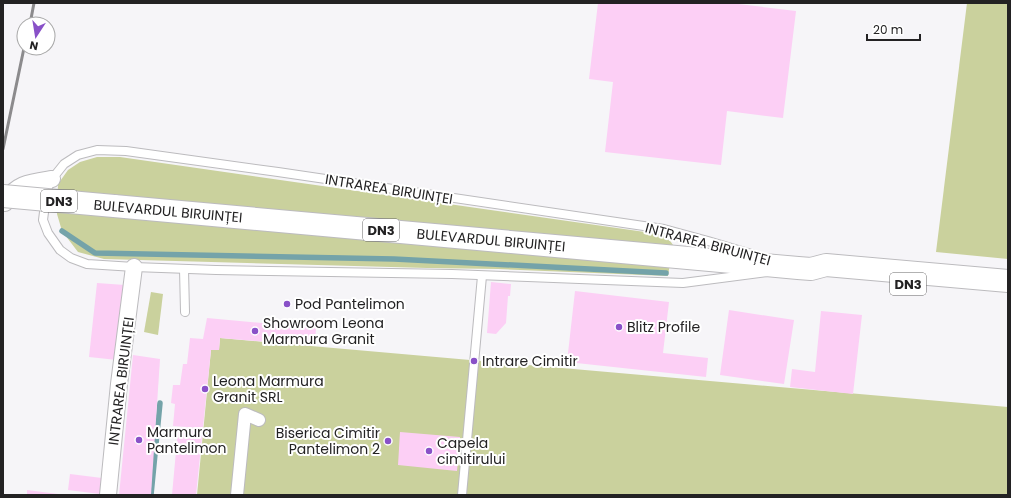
<svg xmlns="http://www.w3.org/2000/svg" width="1011" height="498" font-family="Poppins,sans-serif">
<style>
.green{fill:#cad19d}
.lines{fill:none;stroke-linecap:round;stroke-linejoin:round}
.stream{stroke:#74a3a9;stroke-width:5.5}
.building{fill:#fccff5}
.service-casing{stroke:#bcbbbe;stroke-width:10}
.pedestrian-casing{stroke:#bcbbbe;stroke-width:14}
.minor-casing{stroke:#bcbbbe;stroke-width:18}
.primary-casing{stroke:#bcbbbe;stroke-width:24}
.service{stroke:#fff;stroke-width:8}
.pedestrian{stroke:#fff;stroke-width:12}
.minor{stroke:#fff;stroke-width:16}
.primary{stroke:#fff;stroke-width:22}
.rail{stroke:#8c8b8d;stroke-width:3}
.primary-bridge-casing{stroke:#bcbbbe;stroke-width:24;stroke-linecap:butt}
.primary-bridge{stroke:#fff;stroke-width:22}
.poi-dot{fill:#8951c8;stroke:#fff;stroke-width:1.5}
.labels{text-anchor:middle;dominant-baseline:central;stroke-width:4;stroke-linejoin:round;paint-order:stroke}
.shield{fill:#fff;stroke:#656465;stroke-width:1}
.shield-label{font-size:13px;font-weight:bold;fill:#232223}
.street-label{font-size:14px;fill:#232223;stroke:#fff}
.poi-label{font-size:14px;fill:#232223;stroke:#fff;text-anchor:start}
</style>
<rect width="100%" height="100%" fill="#f6f5f8"/>
<g class="green">
<polygon points="967,3 1008,3 1008,259 936,252"/>
<polygon points="97,157 120,157 666,235 673,245 668,276 498,269 427,268 104,259 78,252 62,231 57,214 58,184 68,170 80,162"/>
<polygon points="151,292 163,294 158,335 144,332"/>
<polygon points="220,338 1008,407 1008,495 197,495 211,350 219,350"/>
</g>
<g class="lines">
<g class="stream">
<polyline points="62,231 95,253 394,259 666,273"/>
<polyline points="151,495 160,403"/>
</g>
</g>
<g class="building">
<polygon points="598,3 730,3 796,11 783,118 727,111 721,165 605,152 613,82 589,79"/>
<polygon points="491,282 511,284 510,296 508,296 506,323 496,334 487,333"/>
<polygon points="97,283 125,285 117,360 89,357"/>
<polygon points="575,291 669,302 663,353 708,358 706,377 567,362"/>
<polygon points="729,310 794,320 784,384 720,375"/>
<polygon points="821,311 862,315 853,394 790,387 792,369 815,372"/>
<polygon points="207,318 316,328 315,346 220,338 219,350 211,350 196,495 172,495 178,429 199,432 200,428 173,426 175,404 171,403 173,385 180,385 183,364 187,364 190,338 203,339"/>
<polygon points="133,355 160,359 151,495 119,495"/>
<polygon points="400,432 460,437 457,471 398,465"/>
<polygon points="70,474 102,478 100,494 68,490"/>
<polygon points="27,490 58,494 58,495 27,495"/>
</g>
<g class="lines">
<defs>
<g id="service">
<polygon points="97,150 126,151 278,172 664,229 708,241 798,268 683,283 452,274 216,270 134,267 87,264 71,258 60,250 48,233 43,220 47,189 52,179 64,164 78,155"/>
<polyline points="184,269 185,312"/>
<polyline points="462,495 482,276"/>
</g>
<polyline id="pedestrian" points="237,495 245,414 259,420"/>
<g id="minor">
<path d="M5 203C15 183 32 182 52 179"/>
<polyline points="108,495 119,384 134,267"/>
</g>
<polyline id="primary" points="114,206 798,268 811,269 826,265 1008,281"/>
</defs>
<use href="#service" class="service-casing"/>
<use href="#pedestrian" class="pedestrian-casing"/>
<use href="#minor" class="minor-casing"/>
<use href="#primary" class="primary-casing"/>
<use href="#service" class="service"/>
<use href="#pedestrian" class="pedestrian"/>
<use href="#minor" class="minor"/>
<use href="#primary" class="primary"/>
<g class="rail">
<polyline points="30,24 34,3"/>
<polyline points="3,149 24,48"/>
</g>
<defs>
<polyline id="primary-bridge" points="3,196 114,206"/>
</defs>
<use href="#primary-bridge" class="primary-bridge-casing"/>
<use href="#primary-bridge" class="primary-bridge"/>
</g>
<g class="poi-dot">
<circle cx="287" cy="304" r="4"/>
<circle cx="619" cy="327" r="4"/>
<circle cx="255" cy="331" r="4"/>
<circle cx="474" cy="361" r="4"/>
<circle cx="205" cy="389" r="4"/>
<circle cx="139" cy="440" r="4"/>
<circle cx="388" cy="441" r="4"/>
<circle cx="429" cy="451" r="4"/>
</g>
<g class="labels">
<g class="shield">
<rect x="41" y="190" width="36" height="22" rx="3"/>
<rect x="363" y="219" width="36" height="22" rx="3"/>
<rect x="890" y="273" width="36" height="22" rx="3"/>
</g>
<g class="shield-label">
<text x="59" y="201">DN3</text>
<text x="381" y="230">DN3</text>
<text x="908" y="284">DN3</text>
</g>
<g class="street-label">
<text transform="translate(389 189) rotate(9)">INTRAREA BIRUINȚEI</text>
<text transform="translate(168 211) rotate(5)">BULEVARDUL BIRUINȚEI</text>
<text transform="translate(491 240) rotate(5)">BULEVARDUL BIRUINȚEI</text>
<text transform="translate(708 244) rotate(15)">INTRAREA BIRUINȚEI</text>
<text transform="translate(121 381) rotate(-83)">INTRAREA BIRUINȚEI</text>
</g>
<g class="poi-label">
<text x="295" y="304">Pod Pantelimon</text>
<text x="263" y="323">Showroom Leona<tspan x="263" dy="16">Marmura Granit</tspan></text>
<text x="627" y="327">Blitz Profile</text>
<text x="482" y="361">Intrare Cimitir</text>
<text x="213" y="381">Leona Marmura<tspan x="213" dy="16">Granit SRL</tspan></text>
<text x="147" y="432">Marmura<tspan x="147" dy="16">Pantelimon</tspan></text>
<text x="380" y="433" text-anchor="end">Biserica Cimitir<tspan x="380" dy="16">Pantelimon 2</tspan></text>
<text x="437" y="443">Capela<tspan x="437" dy="16">cimitirului</tspan></text>
</g>
</g>
<rect width="1011" height="498" fill="none" stroke="#232223" stroke-width="8"/>
<g transform="translate(36 36) rotate(192)"><circle r="19" fill="#ffffff" stroke="#a7a7a7"/>
<path d="M0-3L7 15L0 10L-7 15Z" fill="#8951c8"/>
<text y="-6" font-size="11" font-weight="bold" text-anchor="middle" fill="#232223">N</text>
</g>
<path d="M867 34v6h53v-6" fill="none" stroke="#232223" stroke-width="2"/>
<text x="873" y="34" font-size="12" fill="#232223" stroke="#ffffff" stroke-width="3" paint-order="stroke">20 m</text>
</svg>
